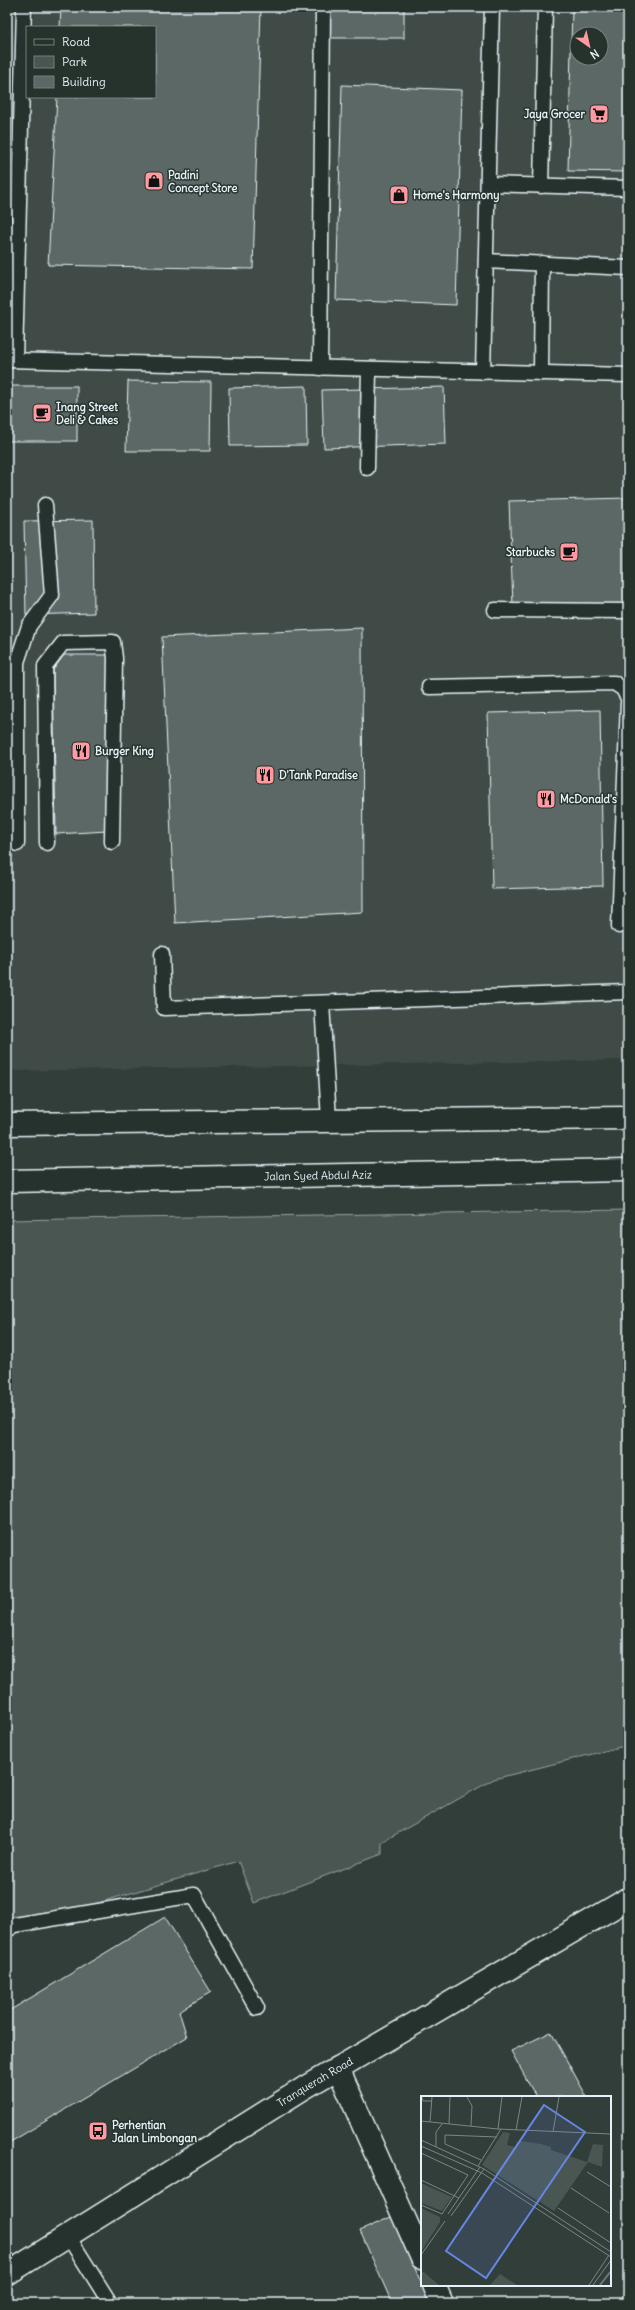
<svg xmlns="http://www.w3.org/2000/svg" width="635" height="2310" font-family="Delius,sans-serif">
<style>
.built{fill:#3f4b46;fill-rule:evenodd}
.green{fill:#495651;stroke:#98a4a4}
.building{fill:#5c6865;stroke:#e8f1f8;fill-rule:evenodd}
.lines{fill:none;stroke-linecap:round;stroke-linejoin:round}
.lane-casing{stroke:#e8f1f8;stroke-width:17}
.street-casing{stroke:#e8f1f8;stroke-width:25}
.secondary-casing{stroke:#e8f1f8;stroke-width:25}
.primary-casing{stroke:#e8f1f8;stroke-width:25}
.lane{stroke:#26332d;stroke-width:14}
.street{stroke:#26332d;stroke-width:22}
.secondary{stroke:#26332d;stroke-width:22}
.primary{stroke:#26332d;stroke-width:22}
.labels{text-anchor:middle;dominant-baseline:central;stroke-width:3;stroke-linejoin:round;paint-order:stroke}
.poi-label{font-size:11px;font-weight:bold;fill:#e8f1f8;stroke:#26332d;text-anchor:start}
.street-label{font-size:11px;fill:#e8f1f8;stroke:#26332d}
.inset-river{fill:none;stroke:#6d7978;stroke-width:2}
.inset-road{fill:none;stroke:#7b8685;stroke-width:1}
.view{fill:#6487e3;fill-opacity:0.15;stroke:#6487e3;stroke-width:2}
.inset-edge{fill:none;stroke:#e8f1f8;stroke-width:2}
</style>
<rect width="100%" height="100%" fill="#323e39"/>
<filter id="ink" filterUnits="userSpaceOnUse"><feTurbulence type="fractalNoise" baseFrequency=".025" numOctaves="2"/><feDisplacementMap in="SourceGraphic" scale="8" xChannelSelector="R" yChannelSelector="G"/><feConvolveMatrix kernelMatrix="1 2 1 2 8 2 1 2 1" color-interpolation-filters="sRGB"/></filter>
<g filter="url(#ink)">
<path class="built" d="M35 7H628V1060L7 1071V170L24 169 29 97H155V27H33ZM577 34H601V58H577Z"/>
<polygon class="green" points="628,1210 628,1745 494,1779 382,1842 382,1854 254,1903 238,1861 7,1930 7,1220"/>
<g class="building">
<polygon points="61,7 261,7 253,269 48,265 57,97 155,97 155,27 60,27"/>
<rect x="329" y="7" width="75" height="31"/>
<path d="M572 7H628V172L568 171ZM577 34H601V58H577Z"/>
<polygon points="342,85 462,90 456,305 336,300"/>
<polygon points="128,381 211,382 210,451 126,451"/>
<rect x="7" y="386" width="70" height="55"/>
<polygon points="306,386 307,445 230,446 229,388"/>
<polygon points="444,387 446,444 324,448 322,390"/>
<polygon points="628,498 628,604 513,606 509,501"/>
<polygon points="93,520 94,613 26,615 24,521"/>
<polygon points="362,628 363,912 175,923 162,637"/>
<polygon points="64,655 110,655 107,831 56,834 53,670"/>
<polygon points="600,710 603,886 492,889 488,713"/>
<polygon points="165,1917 211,1992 179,2011 187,2037 7,2144 7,2012"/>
<polygon points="551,2032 587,2097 536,2097 511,2051"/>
<polygon points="393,2216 422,2285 432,2303 392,2303 360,2231"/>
</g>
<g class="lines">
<defs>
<g id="lane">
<polyline points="488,184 628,188"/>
<polyline points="541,186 545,7"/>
<polyline points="486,261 628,268"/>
<polyline points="7,360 628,375"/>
<polyline points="15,360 24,7"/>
<polyline points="320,368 323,7"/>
<polyline points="483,372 492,7"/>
<polyline points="541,373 542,263"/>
<polyline points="367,468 369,369"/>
<polyline points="495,610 628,611"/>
<polyline points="429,687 614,683 623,689 628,698"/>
<polyline points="47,843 45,666 63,643 113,642 115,658 112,842"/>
<polyline points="17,844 17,662 29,626 52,595 45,505"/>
<polyline points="619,926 628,703"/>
<polyline points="162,954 164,1008 628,992"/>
<polyline points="322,1003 329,1120"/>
<polyline points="7,1930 15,1925 194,1895 257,2008"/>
<polyline points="68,2236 110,2303"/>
</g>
<g id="street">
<polyline points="338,2068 422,2258"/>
<polyline points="434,2285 442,2303"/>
</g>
<g id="secondary">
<path id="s1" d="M7 2274 304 2088 628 1899"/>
</g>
<g id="primary">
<polyline points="7,1124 628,1118"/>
<path id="s2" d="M7 1181 628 1170"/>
</g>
</defs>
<use href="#lane" class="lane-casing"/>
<use href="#street" class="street-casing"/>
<use href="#secondary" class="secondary-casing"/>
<use href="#primary" class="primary-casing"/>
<use href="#lane" class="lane"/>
<use href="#street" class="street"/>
<use href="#secondary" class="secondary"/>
<use href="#primary" class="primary"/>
</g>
</g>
<defs>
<symbol id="supermarket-square" viewBox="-11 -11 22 22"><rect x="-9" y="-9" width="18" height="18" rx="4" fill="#ff9aa2" stroke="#26332d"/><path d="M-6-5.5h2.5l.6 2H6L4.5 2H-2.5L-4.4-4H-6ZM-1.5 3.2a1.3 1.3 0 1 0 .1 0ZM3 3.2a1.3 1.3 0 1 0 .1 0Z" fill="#111"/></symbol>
<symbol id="shop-square" viewBox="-11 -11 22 22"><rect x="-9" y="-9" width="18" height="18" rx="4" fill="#ff9aa2" stroke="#26332d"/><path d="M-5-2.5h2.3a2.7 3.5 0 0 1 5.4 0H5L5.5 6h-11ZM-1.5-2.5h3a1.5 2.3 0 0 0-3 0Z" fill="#111"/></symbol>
<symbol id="cafe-square" viewBox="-11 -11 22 22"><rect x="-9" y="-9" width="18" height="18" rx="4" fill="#ff9aa2" stroke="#26332d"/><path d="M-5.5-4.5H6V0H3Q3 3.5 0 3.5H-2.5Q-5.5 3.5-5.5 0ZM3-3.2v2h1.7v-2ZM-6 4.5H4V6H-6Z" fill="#111"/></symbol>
<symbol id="restaurant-square" viewBox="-11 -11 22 22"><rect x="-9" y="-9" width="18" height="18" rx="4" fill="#ff9aa2" stroke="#26332d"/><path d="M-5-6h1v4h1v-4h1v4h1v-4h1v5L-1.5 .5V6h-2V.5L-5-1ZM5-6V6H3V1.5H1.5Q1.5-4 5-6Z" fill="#111"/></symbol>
<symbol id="bus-square" viewBox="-11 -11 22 22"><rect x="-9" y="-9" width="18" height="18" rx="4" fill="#ff9aa2" stroke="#26332d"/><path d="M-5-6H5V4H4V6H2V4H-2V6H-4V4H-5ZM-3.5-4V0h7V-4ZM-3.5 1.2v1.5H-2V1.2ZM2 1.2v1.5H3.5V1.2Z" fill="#111"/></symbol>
</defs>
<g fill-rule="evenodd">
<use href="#supermarket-square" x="588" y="103" width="22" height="22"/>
<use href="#shop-square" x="143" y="170" width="22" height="22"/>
<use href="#shop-square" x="388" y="184" width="22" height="22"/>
<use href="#cafe-square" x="31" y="402" width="22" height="22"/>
<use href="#cafe-square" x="558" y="541" width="22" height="22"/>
<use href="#restaurant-square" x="70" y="740" width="22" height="22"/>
<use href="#restaurant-square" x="254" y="764" width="22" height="22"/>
<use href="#restaurant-square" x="535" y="788" width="22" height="22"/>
<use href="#bus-square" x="87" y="2120" width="22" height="22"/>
</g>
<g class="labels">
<g class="poi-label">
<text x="585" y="114" text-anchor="end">Jaya Grocer</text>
<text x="168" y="175">Padini<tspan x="168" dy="13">Concept Store</tspan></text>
<text x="413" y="195">Home's Harmony</text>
<text x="56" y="407">Inang Street<tspan x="56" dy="13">Deli &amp; Cakes</tspan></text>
<text x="555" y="552" text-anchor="end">Starbucks</text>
<text x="95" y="751">Burger King</text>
<text x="279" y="775">D'Tank Paradise</text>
<text x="560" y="799">McDonald's</text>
<text x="112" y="2125">Perhentian<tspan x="112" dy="13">Jalan Limbongan</tspan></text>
</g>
<g class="street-label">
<text stroke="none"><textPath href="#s2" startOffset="311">Jalan Syed Abdul Aziz</textPath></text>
<text stroke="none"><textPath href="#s1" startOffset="363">Tranquerah Road</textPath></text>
</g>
</g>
<g transform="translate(421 2096)">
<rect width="190" height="190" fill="#323e39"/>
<path d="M82 36 89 37 86 49 94 51 96 46 100 45 120 48 130 51V54L166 66 172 48 182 49 181 71 167 66 133 115 61 69ZM0 87 31 101 21 115 0 107ZM0 112 19 121V126L0 156ZM0 175 4 177 18 189H0ZM79 178 96 189H69Z" fill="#495651"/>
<path class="inset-river" d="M179 189 190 175"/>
<path class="inset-road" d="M1 1 2 5H11M46 1 51 10 50 30M0 25 77 33 190 38M9 26 11 1M28 28 29 1M77 33 81 1M95 34 101 1M132 36 138 1M0 44 63 73 190 156M0 50 61 77 190 161M15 51V36L21 28M0 57 47 79 21 118M60 64 24 48V39L76 41M57 70 80 33M166 76 190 91M0 84 38 102M150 92 188 117M0 109 21 118M137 112 190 147M27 118 59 71M30 120 63 73M0 159 24 125M168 189 188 159M172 189 190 164"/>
<path class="view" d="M123 9 164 36 65 182 25 155Z"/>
<rect width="190" height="190" class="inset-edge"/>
</g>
<rect width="635" height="2310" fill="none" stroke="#26332d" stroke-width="24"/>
<rect x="12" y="12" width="611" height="2286" fill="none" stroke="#e8f1f8" stroke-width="1.5" filter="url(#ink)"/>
<rect x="26" y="26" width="130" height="72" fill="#26332d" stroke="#747f7e"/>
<rect x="34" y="39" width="20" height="6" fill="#26332d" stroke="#747f7e"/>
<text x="62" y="46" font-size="12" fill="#e8f1f8">Road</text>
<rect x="34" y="56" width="20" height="12" fill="#495651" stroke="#747f7e"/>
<text x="62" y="66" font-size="12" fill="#e8f1f8">Park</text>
<rect x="34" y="76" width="20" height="12" fill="#5c6865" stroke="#747f7e"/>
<text x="62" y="86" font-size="12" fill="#e8f1f8">Building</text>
<g transform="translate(589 46) rotate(146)"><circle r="19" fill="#26332d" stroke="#747f7e"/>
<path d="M0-3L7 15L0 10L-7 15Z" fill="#ff9aa2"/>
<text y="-6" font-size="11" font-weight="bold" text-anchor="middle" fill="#e8f1f8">N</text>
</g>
</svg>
